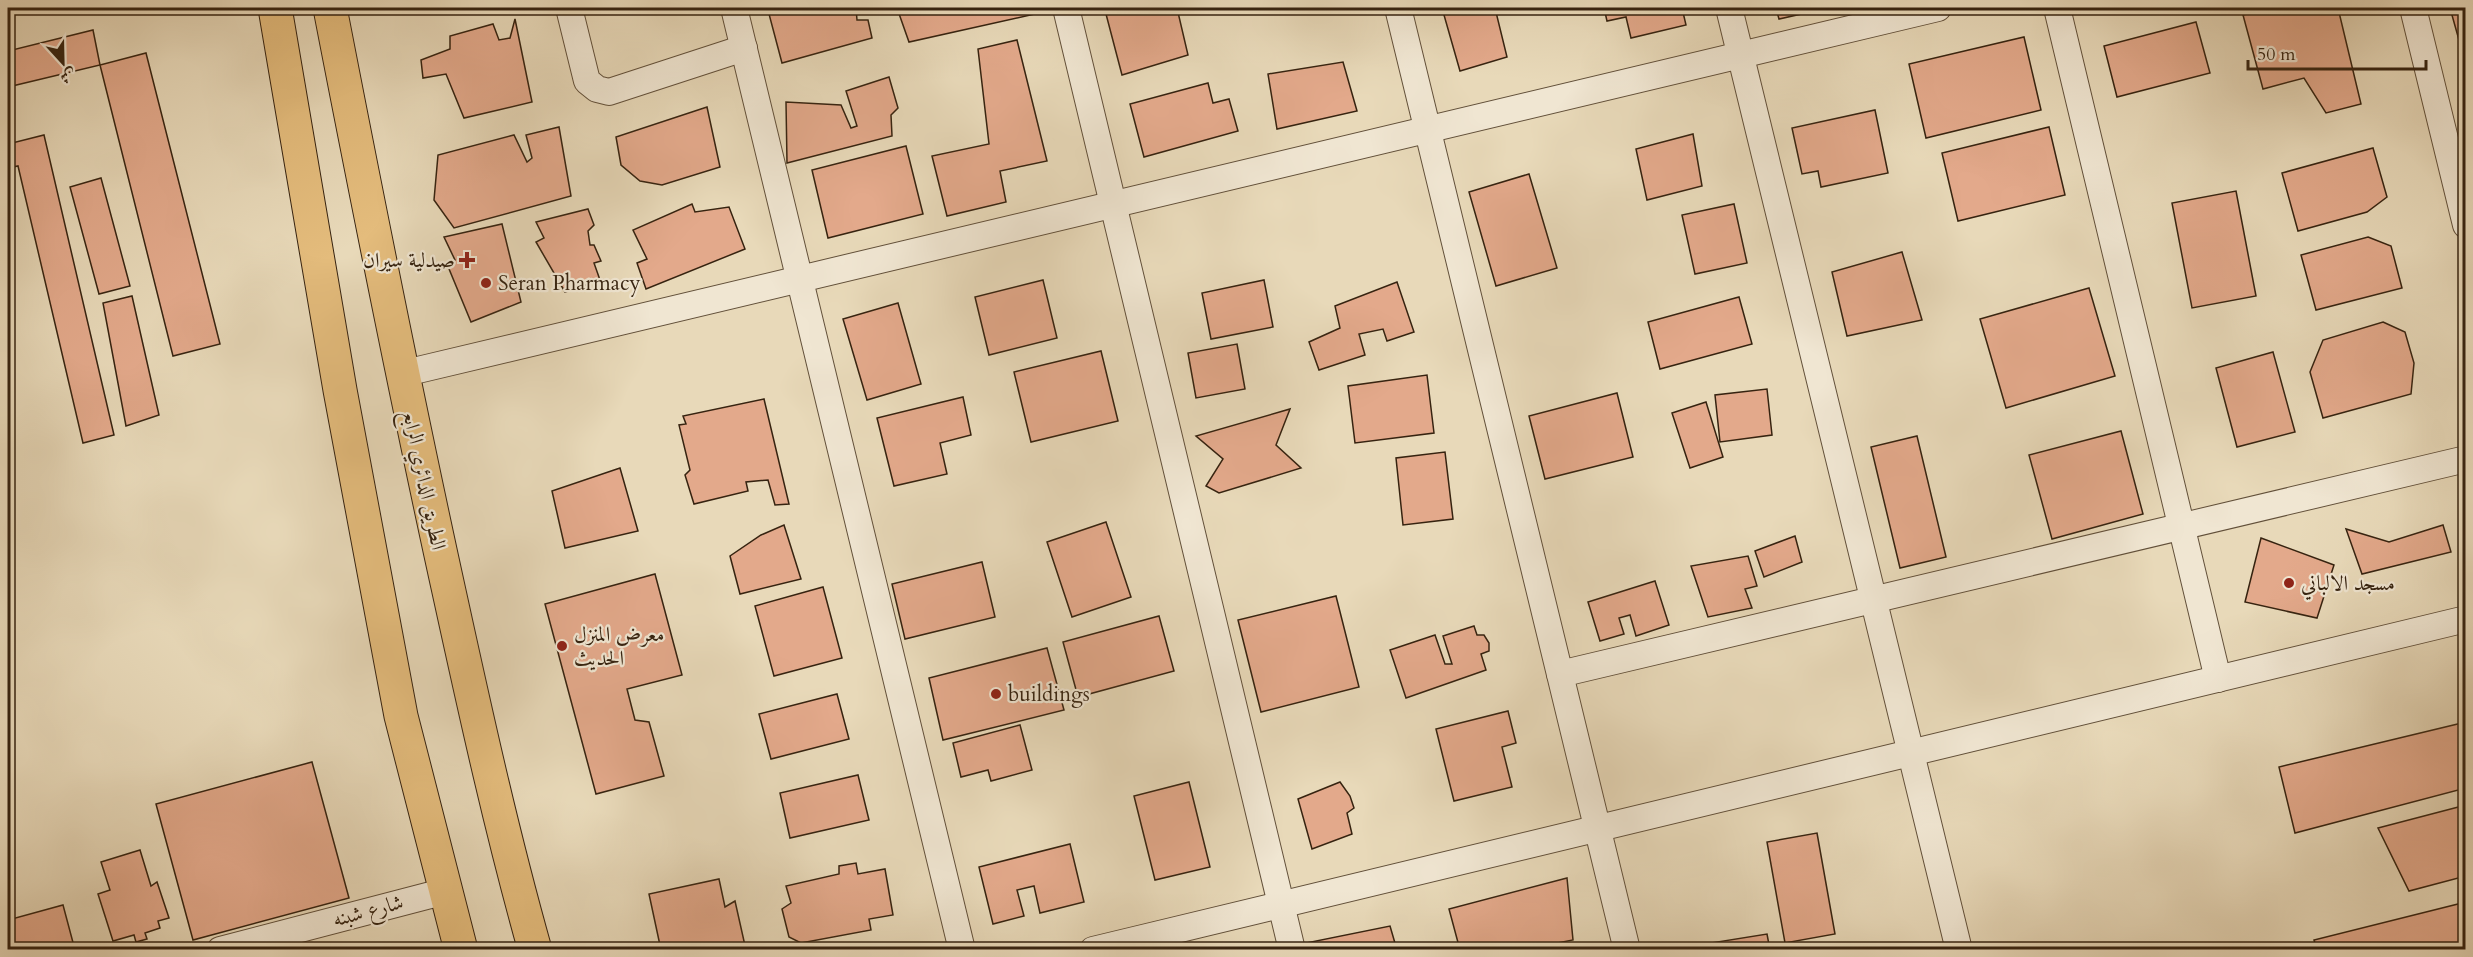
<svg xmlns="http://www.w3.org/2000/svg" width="2473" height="957" font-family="Cardo,Amiri,serif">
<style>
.building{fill:#e3a98b;stroke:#362310;stroke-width:1.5}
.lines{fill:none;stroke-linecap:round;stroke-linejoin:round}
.street-casing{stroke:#62503a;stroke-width:28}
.primary-casing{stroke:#362310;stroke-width:35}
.street{stroke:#f0e6d2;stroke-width:26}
.primary{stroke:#e4bc7c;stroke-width:33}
.poi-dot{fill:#8f2418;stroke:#f0e6d2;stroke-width:2}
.labels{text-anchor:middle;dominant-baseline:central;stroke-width:4.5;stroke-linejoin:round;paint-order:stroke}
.poi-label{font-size:21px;fill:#362310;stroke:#f0e6d2;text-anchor:start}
.street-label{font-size:21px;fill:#362310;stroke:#f0e6d2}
</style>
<rect width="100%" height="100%" fill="#e8d9b9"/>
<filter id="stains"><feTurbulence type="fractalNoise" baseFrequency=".00333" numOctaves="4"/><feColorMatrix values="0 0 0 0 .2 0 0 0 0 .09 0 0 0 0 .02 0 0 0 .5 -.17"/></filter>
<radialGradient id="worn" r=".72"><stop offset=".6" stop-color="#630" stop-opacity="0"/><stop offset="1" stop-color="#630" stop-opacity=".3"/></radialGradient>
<g class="building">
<polygon points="779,8 856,8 857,20 868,20 872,38 782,63 769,14 784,13"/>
<polygon points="897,8 1034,8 1035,14 909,42"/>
<polygon points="1134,8 1177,8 1188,55 1122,75 1106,14"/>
<polygon points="1442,8 1495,8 1507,57 1460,71"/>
<polygon points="1604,8 1682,8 1686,25 1631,38 1626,17 1607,21"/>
<polygon points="1776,8 1828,8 1779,19"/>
<polygon points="2269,8 2338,8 2361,104 2326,113 2304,78 2263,89 2243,15"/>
<polygon points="2450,8 2466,8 2466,65"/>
<polygon points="515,19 532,102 464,118 446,74 423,78 421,60 450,49 450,36 493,24 499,40 510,38"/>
<polygon points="2196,22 2210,73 2117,97 2104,46"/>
<polygon points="93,30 100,65 8,87 8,51"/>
<polygon points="2024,37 2041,110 1926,138 1909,64"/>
<polygon points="1017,40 1047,161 1000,171 1006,202 947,216 932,156 989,144 978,49"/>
<polygon points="146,53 220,344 173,356 100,65"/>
<polygon points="1343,62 1357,111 1277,129 1268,74"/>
<polygon points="889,77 898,108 891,115 892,136 787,163 786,102 841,105 851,128 857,126 846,91"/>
<polygon points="1208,83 1213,103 1229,99 1238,131 1144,157 1130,104"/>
<polygon points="707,107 720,167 662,185 640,181 621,165 616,137"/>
<polygon points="1875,110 1888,173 1821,187 1818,171 1802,174 1792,128"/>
<polygon points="559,127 571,196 454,228 434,200 438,155 514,135 527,162 532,158 526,135"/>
<polygon points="2049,127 2065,195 1958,221 1942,153"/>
<polygon points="1693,134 1702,186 1647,200 1636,149"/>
<polygon points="44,135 114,435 83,443 18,166 8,168 8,144"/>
<polygon points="906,146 923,214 828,238 812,170"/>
<polygon points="2373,148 2387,197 2367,212 2298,231 2282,173"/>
<polygon points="1529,174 1557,268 1496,286 1469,192"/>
<polygon points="101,178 130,286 99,294 70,187"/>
<polygon points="2236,191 2256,296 2192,308 2172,203"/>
<polygon points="692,204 695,212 729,207 745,249 646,289 637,263 647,259 633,230"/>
<polygon points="1734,204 1747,263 1695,274 1682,215"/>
<polygon points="588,209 594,225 588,231 590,245 594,245 601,261 594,263 600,280 565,292 536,242 544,238 536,222"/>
<polygon points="502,224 521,302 471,322 447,264 455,260 444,237"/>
<polygon points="2368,237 2391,246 2402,288 2316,310 2301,255"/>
<polygon points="1902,252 1922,320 1847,336 1832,272"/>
<polygon points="1043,280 1057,338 989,355 975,297"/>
<polygon points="1264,280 1273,327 1211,339 1202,293"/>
<polygon points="1397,282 1414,332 1387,341 1383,329 1359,334 1365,355 1319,370 1309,342 1340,328 1335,306"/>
<polygon points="2089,288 2115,376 2006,408 1980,319"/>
<polygon points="132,296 159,415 126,426 103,303"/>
<polygon points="1739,297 1752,344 1660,369 1648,322"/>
<polygon points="898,303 921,384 867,400 843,319"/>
<polygon points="2383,322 2405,332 2414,363 2411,394 2323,418 2310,372 2323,340"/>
<polygon points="1237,344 1245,389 1196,398 1188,353"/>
<polygon points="1101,351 1118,421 1031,442 1014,372"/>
<polygon points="2273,352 2295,432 2237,447 2216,368"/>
<polygon points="1427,375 1434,433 1355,443 1348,386"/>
<polygon points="1767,389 1772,435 1720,442 1715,395"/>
<polygon points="1617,393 1633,457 1545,479 1529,416"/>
<polygon points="963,397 971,435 940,443 947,474 894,486 877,418"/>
<polygon points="764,399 789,504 775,505 768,480 746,482 748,491 694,504 685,475 690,470 679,425 686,424 683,416"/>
<polygon points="1706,402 1723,457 1690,468 1672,413"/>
<polygon points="1290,409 1276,445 1301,468 1219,493 1206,486 1223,459 1196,436"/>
<polygon points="2121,431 2143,514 2052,539 2029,455"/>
<polygon points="1917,436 1946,557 1900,568 1871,447"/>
<polygon points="1445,452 1453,519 1403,525 1396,458"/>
<polygon points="620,468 638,531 565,548 552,491"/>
<polygon points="1106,522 1131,597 1072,617 1047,542"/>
<polygon points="784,525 801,579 740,594 730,556 761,535"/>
<polygon points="2443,525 2451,552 2362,574 2346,529 2389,542"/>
<polygon points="1795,536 1802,562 1764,577 1755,551"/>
<polygon points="2261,538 2334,565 2317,618 2245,602"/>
<polygon points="1748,556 1757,586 1745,589 1752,608 1708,617 1691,566"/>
<polygon points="982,562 995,617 905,639 892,584"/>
<polygon points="655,574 682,675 627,689 635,720 649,722 664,776 596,794 545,604"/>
<polygon points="1655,581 1669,625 1636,636 1630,615 1619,618 1624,634 1600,641 1588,602"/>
<polygon points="823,587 842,658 774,676 755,606"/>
<polygon points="1336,596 1359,687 1261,712 1238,620"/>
<polygon points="1159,616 1174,671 1078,697 1063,642"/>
<polygon points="1474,626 1477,635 1484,635 1489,643 1489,651 1481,654 1486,670 1406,698 1390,650 1435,635 1445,664 1452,664 1443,636"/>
<polygon points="1047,648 1064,710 943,740 929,678"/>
<polygon points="837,694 849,739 771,759 759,714"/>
<polygon points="1508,711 1516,743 1502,747 1512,787 1454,801 1436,729"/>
<polygon points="2466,722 2466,788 2295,833 2279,767"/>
<polygon points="1020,725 1032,770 991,781 988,770 961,777 953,743"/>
<polygon points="312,762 349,898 193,940 156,804"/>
<polygon points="858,775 869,820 790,838 780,793"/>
<polygon points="1189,782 1210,867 1155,880 1134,796"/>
<polygon points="1340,782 1350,796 1354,808 1347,813 1352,834 1312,849 1298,799"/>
<polygon points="2466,805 2466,876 2409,891 2378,828"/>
<polygon points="1817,833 1835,934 1785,943 1767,842"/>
<polygon points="1070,844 1084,902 1040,913 1034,886 1017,890 1024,916 993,924 979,867"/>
<polygon points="140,850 151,886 157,882 169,918 158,921 160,928 145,933 147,939 136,942 134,935 113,941 98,894 110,890 101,862"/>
<polygon points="856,863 858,874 885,869 893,915 869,919 871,930 801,943 789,937 782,909 791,903 786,886 839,874 839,866"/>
<polygon points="1567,878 1573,940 1522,950 1460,950 1449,909"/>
<polygon points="719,879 725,907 735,901 746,950 661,950 649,894"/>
<polygon points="2466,902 2466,950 2317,950 2314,940"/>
<polygon points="63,905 75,950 13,950 8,931 8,920"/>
<polygon points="1390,926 1397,950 1307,950 1306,943"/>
<polygon points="1767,934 1770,950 1693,950 1692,946"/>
</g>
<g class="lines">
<defs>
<g id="street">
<polyline points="569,8 587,81 597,89 609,92 744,48"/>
<polyline points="734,8 962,950"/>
<polyline points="1066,8 1292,950"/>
<polyline points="1398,8 1627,950"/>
<polyline points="1729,8 1959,950"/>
<polyline points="2057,8 2218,679"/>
<polyline points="2413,8 2466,225"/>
<polyline points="401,374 1938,8"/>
<polyline points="1560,674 2466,459"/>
<polyline points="220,950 446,891"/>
<polyline points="1093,950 2466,619"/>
</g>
<g id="primary">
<polyline points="275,8 340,390 401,716 461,950"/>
<path d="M330 8C368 204 407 401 450 596 476 715 502 833 535 950"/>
</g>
</defs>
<use href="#street" class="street-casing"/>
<use href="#primary" class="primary-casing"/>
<use href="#street" class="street"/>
<use href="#primary" class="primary"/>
</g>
<g class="poi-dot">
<path d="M464 251h6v6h6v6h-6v6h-6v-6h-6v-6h6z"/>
<circle cx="486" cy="283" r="6"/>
<circle cx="2289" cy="583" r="6"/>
<circle cx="562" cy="646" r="6"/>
<circle cx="996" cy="694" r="6"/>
</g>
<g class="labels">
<g class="poi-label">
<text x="455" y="260" text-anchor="end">صيدلية سيران</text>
<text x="498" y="283">Seran Pharmacy</text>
<text x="2301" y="583">مسجد الالباني</text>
<text x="574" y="634">معرض المنزل<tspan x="574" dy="24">الحديث</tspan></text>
<text x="1008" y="694">buildings</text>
</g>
<g class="street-label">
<text transform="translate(424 480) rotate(78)">الطريق الدائري الرابع</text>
<text transform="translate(368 911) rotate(-15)">شارع شبنه</text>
</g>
</g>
<rect width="2473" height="957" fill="none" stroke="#e8d9b9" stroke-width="30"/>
<rect x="9" y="9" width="2455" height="939" fill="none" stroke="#362310" stroke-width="3"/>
<rect x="15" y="15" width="2443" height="927" fill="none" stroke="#362310" stroke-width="1.5"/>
<g transform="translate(63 63) rotate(158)" stroke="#f0e6d2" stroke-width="4.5" paint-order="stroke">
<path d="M0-4.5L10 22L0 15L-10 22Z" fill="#362310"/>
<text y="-9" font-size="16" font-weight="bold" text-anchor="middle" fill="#362310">ش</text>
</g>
<path d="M2248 60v9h178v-9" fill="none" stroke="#362310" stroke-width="3"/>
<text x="2257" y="60" font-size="18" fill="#362310" stroke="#f0e6d2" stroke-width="4.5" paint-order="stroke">50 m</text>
<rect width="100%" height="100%" filter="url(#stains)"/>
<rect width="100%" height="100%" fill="url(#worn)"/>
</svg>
